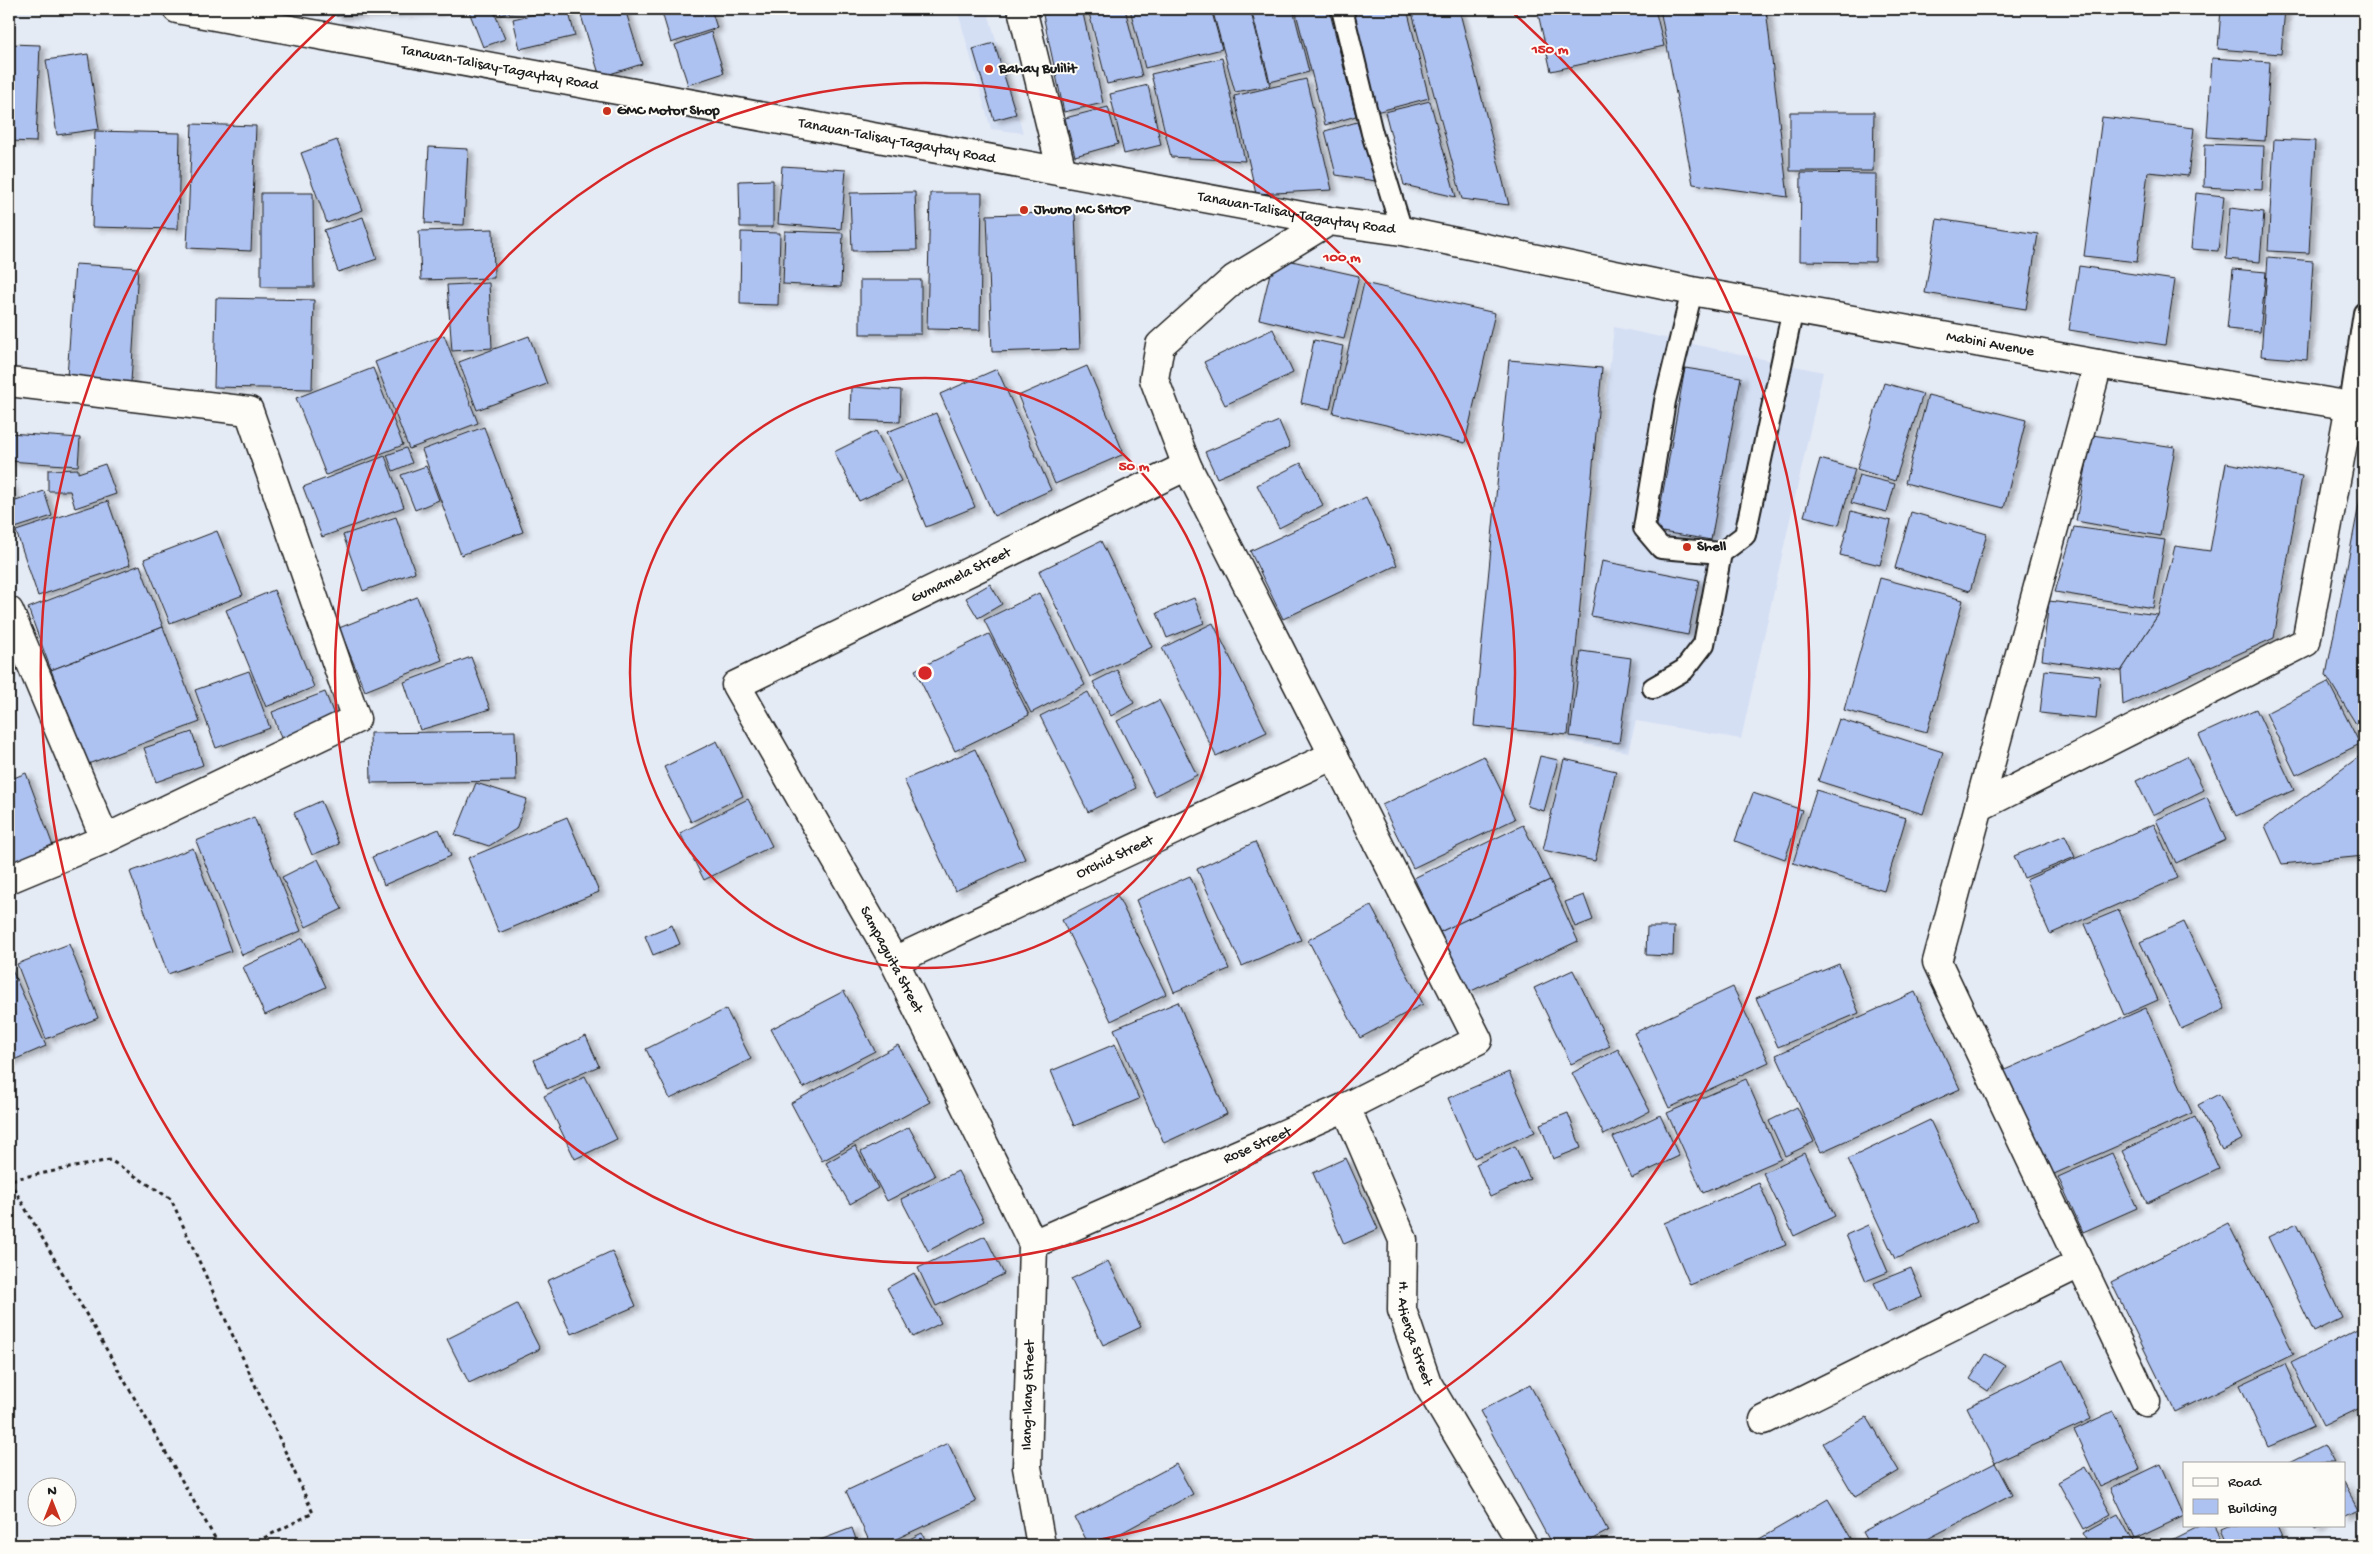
<svg xmlns="http://www.w3.org/2000/svg" width="2373" height="1554" font-family="'Gochi Hand',sans-serif">
<style>
.built{fill:#d4dff4}
.building{fill:#aec2f1;stroke:#1c1c1c;filter:url(#shadow)}
.lines{fill:none;stroke-linecap:round;stroke-linejoin:round}
.lane-casing{stroke:#1c1c1c;stroke-width:24}
.street-casing{stroke:#1c1c1c;stroke-width:31}
.primary-casing{stroke:#1c1c1c;stroke-width:31}
.path{stroke:#1c1c1c;stroke-width:3;stroke-dasharray:4 4;stroke-linecap:butt}
.lane{stroke:#fdfcf7;stroke-width:20}
.street{stroke:#fdfcf7;stroke-width:28}
.primary{stroke:#fdfcf7;stroke-width:28}
.ring{fill:none;stroke:#d62828;stroke-width:2.5}
.poi-dot{fill:#c8321e;stroke:#fdfcf7;stroke-width:2}
.labels{text-anchor:middle;dominant-baseline:central;stroke-width:4;stroke-linejoin:round;paint-order:stroke}
.street-label{font-size:15px;fill:#1c1c1c;stroke:#fdfcf7}
.poi-label{font-size:15px;font-weight:bold;fill:#1c1c1c;stroke:#fdfcf7;text-anchor:start}
.centre{fill:#d62828;stroke:#fdfcf7;stroke-width:2.5}
.ring-label{font-size:15px;text-anchor:middle;font-weight:bold;fill:#d62828;stroke:#fdfcf7;stroke-width:4;stroke-linejoin:round;paint-order:stroke}
</style>
<defs>
<filter id="shadow"><feDropShadow dx="5.5" dy="3" stdDeviation="2.5" flood-color="#0004"/></filter>
</defs>
<rect width="100%" height="100%" fill="#e5ebf5"/>
<filter id="ink" filterUnits="userSpaceOnUse"><feTurbulence type="fractalNoise" baseFrequency=".02" numOctaves="2"/><feDisplacementMap in="SourceGraphic" scale="10" xChannelSelector="R" yChannelSelector="G"/><feConvolveMatrix kernelMatrix="1 2 1 2 8 2 1 2 1" color-interpolation-filters="sRGB"/></filter>
<g filter="url(#ink)">
<g class="built">
<polygon points="957,9 987,9 1023,133 991,129"/>
<polygon points="1614,327 1823,372 1741,739 1636,721 1628,752 1567,741"/>
</g>
<g class="building">
<polygon points="336,9 439,9 440,11 336,16"/>
<polygon points="468,9 493,9 505,39 483,47"/>
<polygon points="499,9 523,9 501,15"/>
<polygon points="556,9 568,9 575,36 520,49 513,19"/>
<polygon points="579,9 625,9 642,64 600,77"/>
<polygon points="661,9 711,9 717,28 671,43"/>
<polygon points="1076,9 1082,9 1103,103 1064,112 1043,15"/>
<polygon points="1088,9 1125,9 1142,76 1107,84"/>
<polygon points="1130,9 1211,9 1222,49 1145,68"/>
<polygon points="1212,9 1250,9 1270,86 1235,92"/>
<polygon points="1251,9 1293,9 1309,72 1270,82"/>
<polygon points="1295,9 1329,9 1356,116 1325,125"/>
<polygon points="1350,9 1407,9 1429,98 1376,112"/>
<polygon points="1411,9 1459,9 1509,205 1462,199"/>
<polygon points="1537,9 1655,9 1664,46 1551,71"/>
<polygon points="1660,9 1766,9 1788,197 1693,184"/>
<polygon points="2221,9 2285,9 2281,54 2218,49"/>
<polygon points="711,32 724,73 688,85 675,45"/>
<polygon points="994,43 1016,114 994,120 973,49"/>
<polygon points="9,44 40,45 36,142 9,141"/>
<polygon points="88,54 99,129 57,135 46,60"/>
<polygon points="1222,58 1245,161 1171,157 1151,74"/>
<polygon points="2212,58 2270,62 2265,141 2207,137"/>
<polygon points="1306,79 1332,190 1256,194 1234,96"/>
<polygon points="1148,85 1161,145 1124,154 1110,94"/>
<polygon points="1430,101 1456,197 1404,185 1385,112"/>
<polygon points="1108,107 1118,144 1075,156 1065,118"/>
<polygon points="1790,112 1874,112 1873,171 1790,171"/>
<polygon points="2102,117 2194,128 2188,176 2148,172 2137,262 2084,256"/>
<polygon points="1357,122 1376,181 1336,175 1325,131"/>
<polygon points="192,124 256,126 251,251 187,248"/>
<polygon points="95,131 180,133 178,229 92,227"/>
<polygon points="2274,139 2315,141 2309,253 2268,251"/>
<polygon points="337,140 363,210 327,223 301,153"/>
<polygon points="2205,144 2264,146 2262,190 2204,187"/>
<polygon points="429,147 468,149 464,225 425,223"/>
<polygon points="782,166 846,170 841,229 778,224"/>
<polygon points="1801,173 1876,174 1875,262 1800,261"/>
<polygon points="773,180 773,227 740,227 739,181"/>
<polygon points="915,192 917,250 852,251 850,193"/>
<polygon points="261,193 313,193 314,287 261,287"/>
<polygon points="930,193 982,193 980,330 927,329"/>
<polygon points="2196,193 2224,196 2218,251 2191,249"/>
<polygon points="2230,208 2264,212 2260,262 2226,259"/>
<polygon points="1075,212 1080,349 992,352 987,215"/>
<polygon points="363,217 377,259 338,272 324,230"/>
<polygon points="1937,219 2038,234 2026,309 1925,293"/>
<polygon points="493,229 494,278 421,280 419,231"/>
<polygon points="785,231 843,233 841,287 783,284"/>
<polygon points="741,232 780,233 778,305 740,304"/>
<polygon points="1274,257 1359,276 1344,339 1259,319"/>
<polygon points="2268,257 2313,261 2307,360 2261,356"/>
<polygon points="75,264 138,268 131,382 67,377"/>
<polygon points="2079,266 2175,280 2165,345 2069,330"/>
<polygon points="2233,269 2266,272 2260,332 2227,329"/>
<rect x="860" y="280" width="61" height="54"/>
<polygon points="489,283 492,348 452,351 447,285"/>
<polygon points="1364,283 1495,313 1465,443 1333,413"/>
<polygon points="216,298 314,300 312,389 214,387"/>
<polygon points="1273,329 1293,373 1225,405 1204,362"/>
<polygon points="444,335 478,423 409,449 375,362"/>
<polygon points="529,336 547,384 477,410 459,362"/>
<polygon points="1314,340 1343,346 1330,409 1301,403"/>
<polygon points="1509,360 1602,368 1568,735 1474,726"/>
<polygon points="1087,366 1124,454 1055,484 1018,396"/>
<polygon points="373,368 403,445 326,475 296,398"/>
<polygon points="1685,368 1741,377 1711,540 1656,531"/>
<polygon points="997,369 1051,490 994,516 940,394"/>
<polygon points="1884,383 1923,394 1895,481 1857,469"/>
<polygon points="851,387 901,390 900,422 850,420"/>
<polygon points="1928,395 2026,420 2004,508 1905,483"/>
<polygon points="936,413 975,507 926,527 887,432"/>
<polygon points="1279,421 1290,447 1217,478 1205,452"/>
<polygon points="484,427 523,532 461,555 422,450"/>
<polygon points="876,431 901,481 859,501 834,452"/>
<polygon points="9,433 80,438 78,466 9,461"/>
<polygon points="2092,435 2175,447 2160,536 2076,521"/>
<polygon points="406,448 412,463 393,471 387,455"/>
<polygon points="385,456 404,507 322,537 303,487"/>
<polygon points="1820,459 1855,469 1839,525 1804,516"/>
<polygon points="1301,463 1323,505 1279,528 1257,485"/>
<polygon points="2226,463 2302,476 2274,638 2123,705 2121,671 2158,615 2175,546 2210,551"/>
<polygon points="105,464 116,494 75,508 70,491 48,491 48,470 78,469 78,473"/>
<polygon points="426,466 439,500 415,510 401,475"/>
<polygon points="1859,475 1895,484 1887,512 1851,503"/>
<polygon points="9,479 16,501 44,491 52,516 9,530"/>
<polygon points="2361,494 2364,495 2364,737 2326,675"/>
<polygon points="1366,497 1397,565 1283,619 1250,551"/>
<polygon points="108,501 130,565 38,596 16,531"/>
<polygon points="1851,511 1891,521 1880,565 1840,555"/>
<polygon points="1911,512 1987,534 1970,591 1895,568"/>
<polygon points="396,517 415,572 363,591 343,535"/>
<polygon points="2074,527 2165,540 2153,608 2055,592"/>
<polygon points="217,531 243,595 170,623 144,559"/>
<polygon points="1101,541 1152,647 1090,677 1039,571"/>
<polygon points="1602,561 1699,580 1688,635 1591,616"/>
<polygon points="140,565 163,627 51,670 28,608"/>
<polygon points="1880,578 1963,600 1927,732 1844,710"/>
<polygon points="990,584 1002,604 978,618 966,598"/>
<polygon points="274,590 314,687 266,707 226,610"/>
<polygon points="1039,593 1085,685 1031,713 984,620"/>
<polygon points="417,597 442,660 365,691 339,628"/>
<polygon points="1194,598 1204,623 1167,638 1157,613"/>
<polygon points="2049,601 2158,615 2121,671 2042,660"/>
<polygon points="1213,623 1267,732 1216,756 1162,648"/>
<polygon points="163,627 200,722 88,764 51,670"/>
<polygon points="989,634 1029,715 955,751 915,670"/>
<polygon points="1581,651 1631,658 1619,743 1570,736"/>
<polygon points="471,657 490,709 420,730 404,682"/>
<polygon points="1117,670 1134,703 1111,716 1093,682"/>
<polygon points="2045,670 2100,676 2096,719 2040,713"/>
<polygon points="249,671 270,728 216,748 195,690"/>
<polygon points="2328,682 2360,744 2296,775 2266,713"/>
<polygon points="325,692 336,720 282,741 272,712"/>
<polygon points="1088,692 1136,788 1088,812 1040,716"/>
<polygon points="1159,700 1197,775 1155,796 1117,721"/>
<polygon points="2256,709 2294,790 2236,816 2199,735"/>
<polygon points="1839,719 1943,752 1923,814 1818,781"/>
<polygon points="515,731 516,781 371,783 370,733"/>
<polygon points="192,732 203,765 156,782 144,748"/>
<polygon points="717,741 743,796 691,822 664,767"/>
<polygon points="975,749 1025,859 955,891 904,780"/>
<polygon points="2364,753 2364,856 2282,864 2265,826"/>
<polygon points="1484,756 1515,819 1413,868 1382,805"/>
<polygon points="1540,756 1558,760 1544,811 1527,806"/>
<polygon points="2187,756 2204,790 2153,815 2136,781"/>
<polygon points="1564,759 1616,771 1595,861 1543,850"/>
<polygon points="26,773 56,854 9,872 9,780"/>
<polygon points="476,783 527,799 516,829 489,846 455,835"/>
<polygon points="1816,790 1906,818 1884,891 1793,863"/>
<polygon points="1753,793 1802,810 1785,859 1735,841"/>
<polygon points="2207,797 2226,840 2176,863 2156,820"/>
<polygon points="748,799 772,846 704,880 680,833"/>
<polygon points="321,801 339,844 312,855 294,813"/>
<polygon points="254,817 301,931 242,955 196,841"/>
<polygon points="567,817 599,892 499,933 468,858"/>
<polygon points="2154,824 2178,878 2050,934 2026,880"/>
<polygon points="1523,825 1550,880 1440,932 1414,878"/>
<polygon points="439,829 451,856 384,885 372,857"/>
<polygon points="2065,835 2075,857 2024,878 2014,856"/>
<polygon points="1255,842 1301,940 1242,966 1197,869"/>
<polygon points="193,848 231,951 168,974 130,872"/>
<polygon points="318,859 342,909 306,927 282,877"/>
<polygon points="1190,876 1229,969 1174,992 1136,900"/>
<polygon points="1550,880 1578,941 1469,992 1440,932"/>
<polygon points="1116,893 1166,994 1111,1021 1062,920"/>
<polygon points="1584,895 1593,920 1575,927 1565,902"/>
<polygon points="1371,906 1423,1004 1360,1038 1308,940"/>
<polygon points="2119,910 2158,1000 2124,1015 2085,924"/>
<polygon points="2184,922 2225,1009 2181,1029 2140,942"/>
<polygon points="672,925 680,944 653,955 645,936"/>
<polygon points="1647,927 1674,927 1673,956 1646,955"/>
<polygon points="303,938 326,987 265,1015 243,967"/>
<polygon points="69,944 98,1018 46,1039 17,964"/>
<polygon points="9,963 46,1046 9,1062"/>
<polygon points="1839,964 1859,1013 1778,1047 1756,998"/>
<polygon points="1573,970 1610,1046 1571,1064 1534,988"/>
<polygon points="1733,987 1769,1062 1669,1108 1634,1033"/>
<polygon points="844,991 875,1051 803,1088 771,1029"/>
<polygon points="1915,992 1960,1089 1821,1152 1776,1055"/>
<polygon points="1178,1002 1227,1114 1164,1143 1114,1029"/>
<polygon points="2146,1008 2192,1113 2045,1178 1998,1073"/>
<polygon points="726,1009 751,1059 670,1099 646,1049"/>
<polygon points="586,1036 599,1066 547,1089 534,1060"/>
<polygon points="1115,1044 1139,1099 1074,1126 1051,1071"/>
<polygon points="898,1045 930,1102 822,1161 791,1103"/>
<polygon points="1618,1049 1650,1111 1604,1135 1572,1073"/>
<polygon points="1509,1072 1535,1132 1474,1158 1448,1098"/>
<polygon points="585,1076 617,1139 575,1159 544,1096"/>
<polygon points="1746,1079 1781,1159 1703,1193 1667,1113"/>
<polygon points="2219,1094 2243,1139 2222,1150 2198,1105"/>
<polygon points="1797,1107 1814,1142 1785,1156 1769,1121"/>
<polygon points="1568,1113 1581,1148 1553,1159 1540,1124"/>
<polygon points="1660,1115 1679,1156 1632,1178 1613,1137"/>
<polygon points="2195,1117 2219,1169 2147,1203 2122,1151"/>
<polygon points="1930,1120 1977,1221 1895,1259 1848,1159"/>
<polygon points="909,1127 935,1176 887,1201 861,1152"/>
<polygon points="855,1146 878,1188 850,1204 826,1163"/>
<polygon points="1515,1146 1530,1179 1490,1197 1476,1164"/>
<polygon points="1804,1153 1835,1216 1794,1236 1763,1173"/>
<polygon points="2112,1153 2137,1208 2083,1232 2058,1177"/>
<polygon points="1346,1158 1378,1229 1344,1244 1313,1173"/>
<polygon points="958,1171 984,1221 928,1251 901,1199"/>
<polygon points="1759,1183 1786,1245 1690,1285 1664,1223"/>
<polygon points="2228,1223 2294,1354 2175,1412 2111,1282"/>
<polygon points="2297,1223 2342,1318 2314,1332 2268,1237"/>
<polygon points="1868,1225 1888,1272 1866,1281 1846,1235"/>
<polygon points="985,1236 1004,1274 936,1306 918,1268"/>
<polygon points="612,1251 636,1306 571,1334 547,1281"/>
<polygon points="1108,1261 1141,1327 1103,1345 1071,1279"/>
<polygon points="1911,1268 1923,1297 1887,1312 1874,1283"/>
<polygon points="914,1273 941,1323 913,1337 887,1288"/>
<polygon points="517,1304 540,1349 469,1383 447,1339"/>
<polygon points="2364,1326 2364,1406 2323,1426 2291,1363"/>
<polygon points="1986,1354 2005,1366 1988,1391 1970,1379"/>
<polygon points="2063,1360 2091,1419 1995,1463 1967,1407"/>
<polygon points="2285,1364 2313,1427 2268,1447 2240,1385"/>
<polygon points="1530,1385 1608,1531 1581,1545 1552,1545 1480,1411"/>
<polygon points="2113,1411 2140,1469 2100,1487 2074,1430"/>
<polygon points="1867,1417 1899,1471 1855,1497 1823,1443"/>
<polygon points="948,1443 976,1502 883,1545 871,1545 846,1491"/>
<polygon points="2324,1445 2334,1463 2288,1463"/>
<polygon points="1995,1463 2012,1495 1916,1545 1869,1545 1862,1532"/>
<polygon points="1176,1464 1193,1494 1099,1545 1089,1545 1075,1518"/>
<polygon points="2161,1464 2184,1516 2135,1539 2111,1488"/>
<polygon points="2085,1467 2111,1514 2084,1529 2058,1482"/>
<polygon points="2344,1483 2358,1509 2344,1516"/>
<polygon points="1828,1499 1855,1545 1749,1545"/>
<polygon points="2118,1514 2135,1545 2089,1545 2083,1533"/>
<polygon points="2201,1525 2215,1525 2225,1545 2164,1545 2163,1544"/>
<polygon points="2228,1525 2276,1525 2285,1545 2229,1545 2221,1528"/>
<polygon points="2314,1525 2326,1525 2316,1530"/>
<polygon points="852,1528 858,1545 807,1545"/>
<polygon points="922,1533 928,1545 897,1545"/>
</g>
<g class="lines">
<defs>
<g id="lane">
<polyline points="1342,9 1372,133 1402,231"/>
<polyline points="1692,291 1665,401 1644,528 1661,548 1721,553 1745,535 1793,309"/>
<polyline points="2350,405 2364,313"/>
<polyline points="1653,688 1684,670 1704,644 1721,553"/>
</g>
<g id="street">
<polyline points="1022,9 1062,172"/>
<polyline points="2098,364 1937,962 2146,1402"/>
<polyline points="9,382 249,411 356,719 105,839 9,879"/>
<polyline points="9,611 105,839"/>
<polyline points="1979,807 2306,642 2350,405"/>
<path id="s1" d="M894 961 1334 755"/>
<path id="s2" d="M1346 1107 1403 1240 1402 1310 1427 1383 1523 1545"/>
<path id="s3" d="M1033 1244 1346 1107 1478 1040 1187 466 1154 379 1160 345 1234 279 1329 221"/>
<polyline points="1764,1420 2079,1264"/>
<path id="s4" d="M1041 1545 1027 1467 1033 1244 894 961 736 685 1187 466"/>
</g>
<g id="primary">
<path id="s5" d="M177 9 1329 221 1402 231 1692 291 2098 364 2364 408"/>
</g>
</defs>
<use href="#lane" class="lane-casing"/>
<use href="#street" class="street-casing"/>
<use href="#primary" class="primary-casing"/>
<polyline class="path" points="219,1545 9,1180 110,1160 171,1199 313,1513 250,1545"/>
<use href="#lane" class="lane"/>
<use href="#street" class="street"/>
<use href="#primary" class="primary"/>
</g>
</g>
<g class="ring">
<circle cx="925" cy="673" r="295"/>
<circle cx="925" cy="673" r="590"/>
<path d="M779 1545A884 884 0 0 1 339 11M1511 11A884 884 0 0 1 1071 1545"/>
</g>
<g class="poi-dot">
<circle cx="989" cy="69" r="5"/>
<circle cx="607" cy="111" r="5"/>
<circle cx="1024" cy="210" r="5"/>
<circle cx="1687" cy="547" r="5"/>
</g>
<g class="labels">
<g class="street-label">
<text stroke="none"><textPath href="#s5" startOffset="328">Tanauan-Talisay-Tagaytay Road</textPath></text>
<text stroke="none"><textPath href="#s5" startOffset="732">Tanauan-Talisay-Tagaytay Road</textPath></text>
<text stroke="none"><textPath href="#s5" startOffset="1138">Tanauan-Talisay-Tagaytay Road</textPath></text>
<text stroke="none"><textPath href="#s5" startOffset="1844">Mabini Avenue</textPath></text>
<text stroke="none"><textPath href="#s4" startOffset="1186">Gumamela Street</textPath></text>
<text stroke="none"><textPath href="#s1" startOffset="244">Orchid Street</textPath></text>
<text transform="translate(891 960) rotate(62)">Sampaguita Street</text>
<text stroke="none"><textPath href="#s3" startOffset="245">Rose Street</textPath></text>
<text stroke="none"><textPath href="#s2" startOffset="240">H. Atienza Street</textPath></text>
<text stroke="none"><textPath href="#s4" startOffset="151">Ilang-Ilang Street</textPath></text>
</g>
<g class="poi-label">
<text x="999" y="69">Bahay Bulilit</text>
<text x="617" y="111">GMC Motor Shop</text>
<text x="1034" y="210">Jhuno MC SHOP</text>
<text x="1697" y="547">Shell</text>
</g>
</g>
<circle cx="925" cy="673" r="8" class="centre"/>
<g class="ring-label">
<text x="1550" y="53">150 m</text>
<text x="1342" y="261">100 m</text>
<text x="1134" y="470">50 m</text>
</g>
<rect width="2373" height="1554" fill="none" stroke="#fdfcf7" stroke-width="30"/>
<rect x="15" y="15" width="2343" height="1524" fill="none" stroke="#1c1c1c" stroke-width="2" filter="url(#ink)"/>
<rect x="2183" y="1462" width="162" height="65" fill="#fdfcf7" stroke="#a3a29f"/>
<rect x="2193" y="1478" width="25" height="8" fill="#fdfcf7" stroke="#a3a29f"/>
<text x="2228" y="1486" font-size="15" fill="#1c1c1c">Road</text>
<rect x="2193" y="1499" width="25" height="15" fill="#aec2f1" stroke="#a3a29f"/>
<text x="2228" y="1512" font-size="15" fill="#1c1c1c">Building</text>
<g transform="translate(52 1502)"><circle r="24" fill="#fdfcf7" stroke="#a3a29f"/>
<path d="M0-4L9 19L0 12L-9 19Z" fill="#c8321e"/>
<text y="-8" font-size="14" font-weight="bold" text-anchor="middle" fill="#1c1c1c">N</text>
</g>
</svg>
